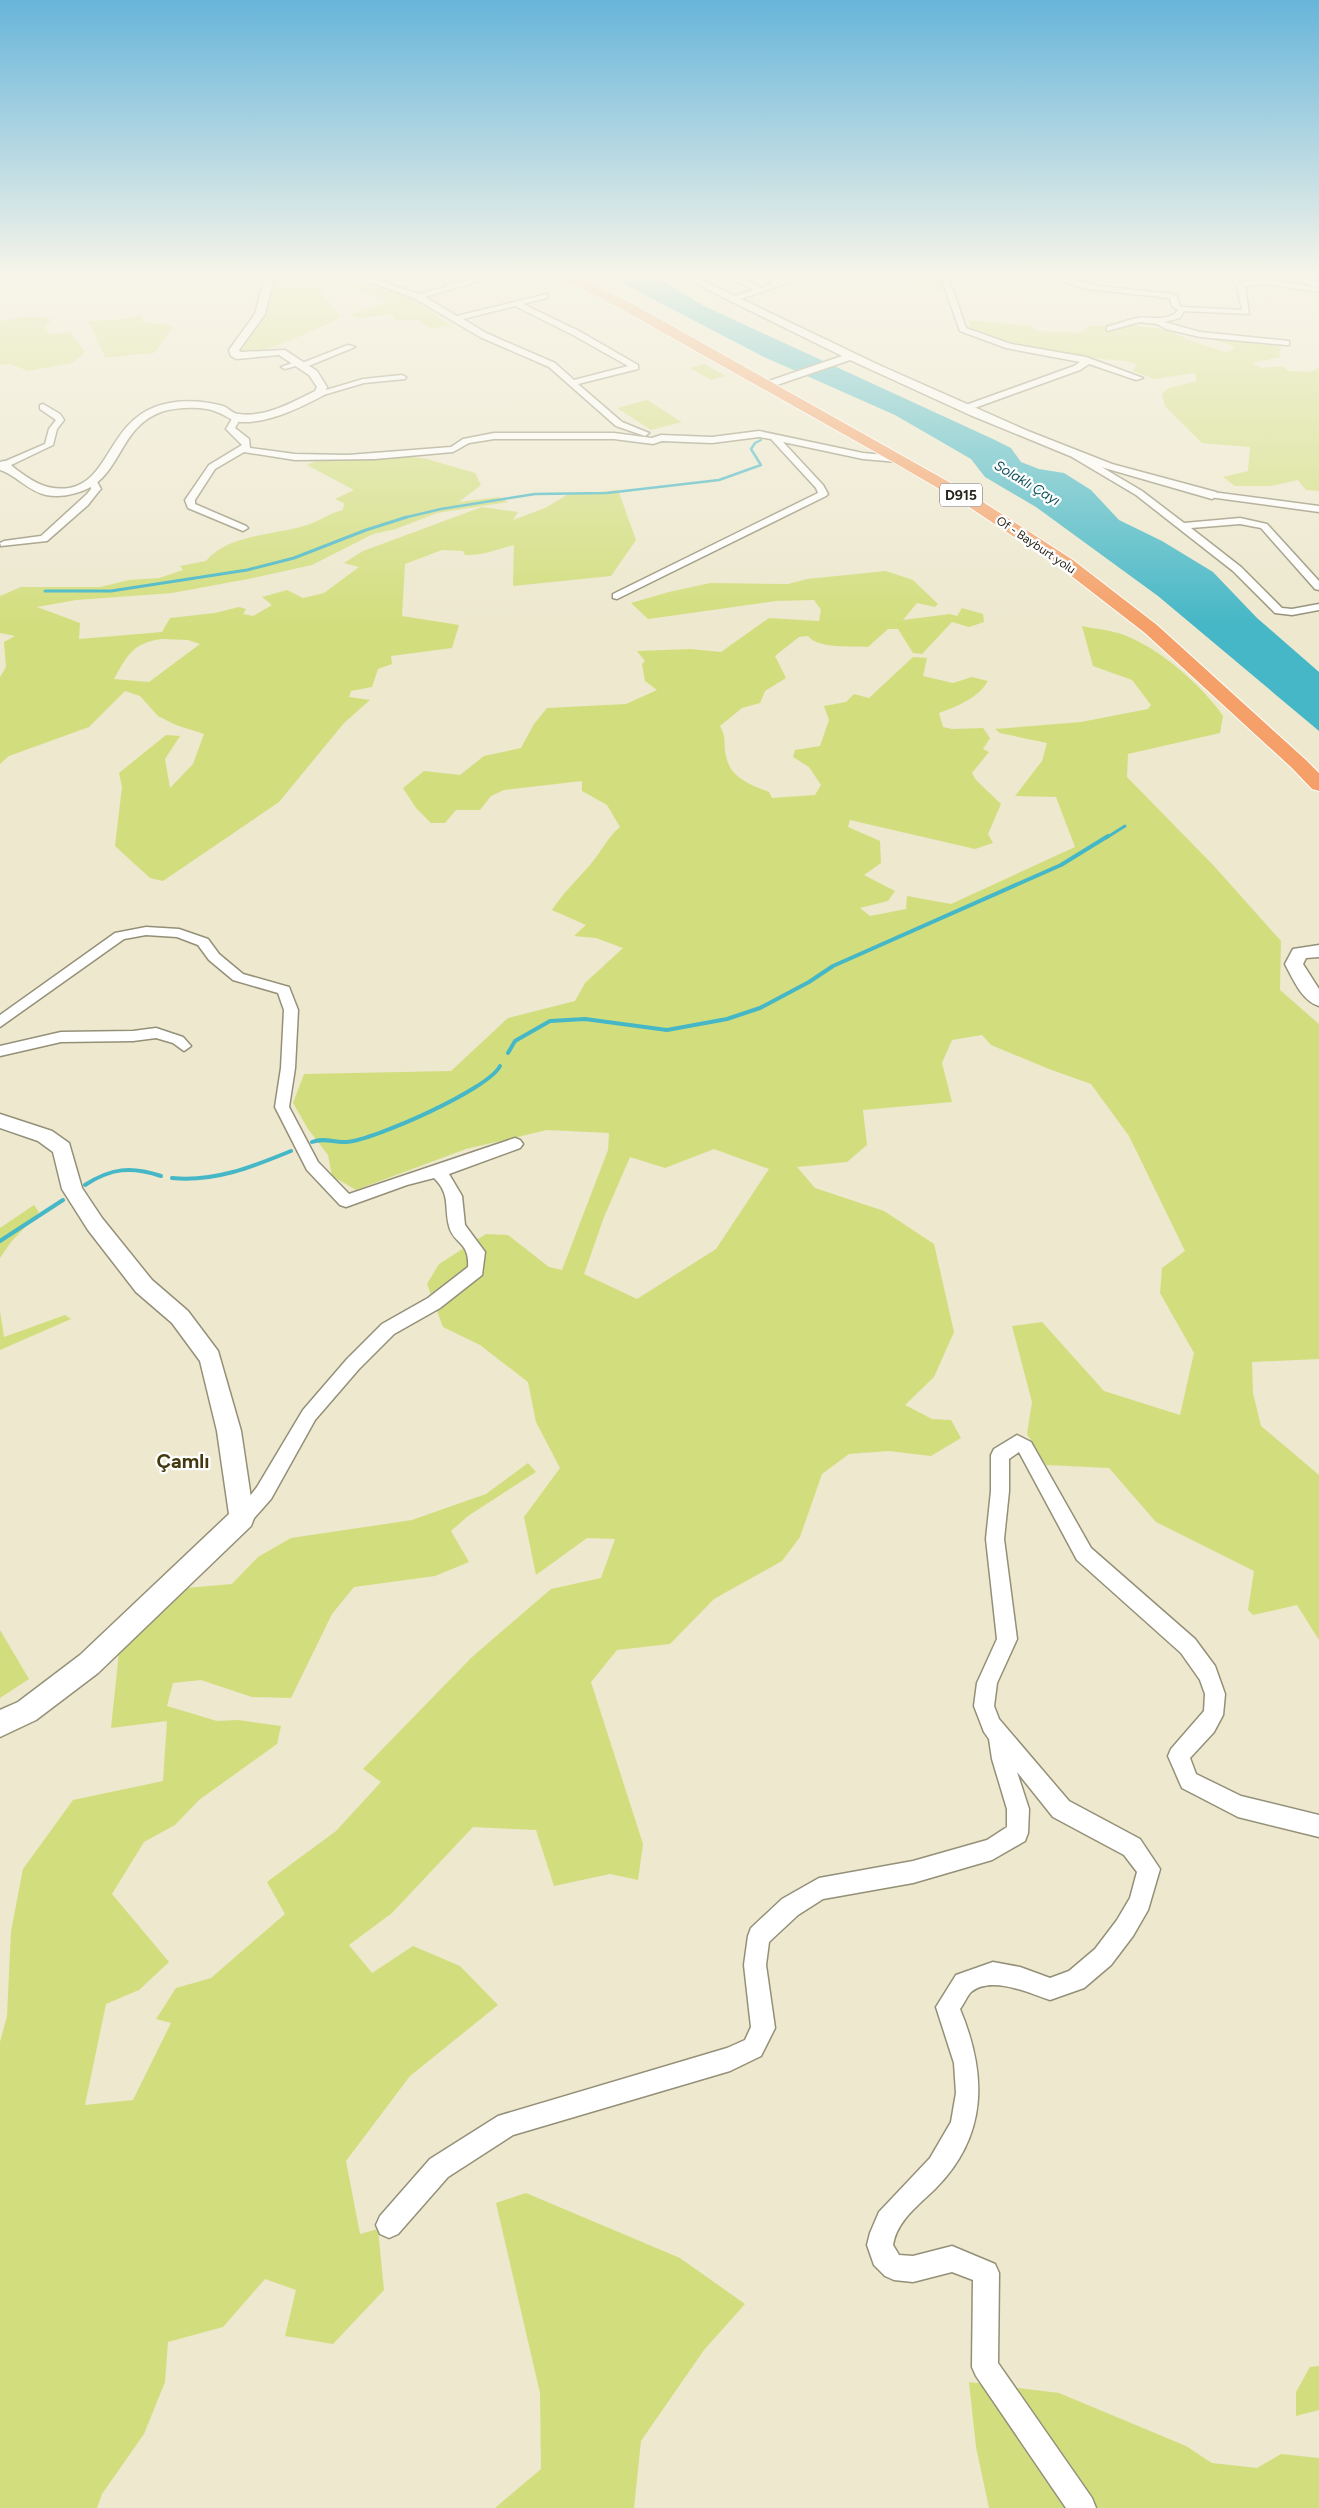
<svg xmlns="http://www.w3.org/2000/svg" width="1319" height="2508" font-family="Figtree,sans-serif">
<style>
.green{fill:#d2de7e;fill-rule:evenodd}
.water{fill:#46b7c6}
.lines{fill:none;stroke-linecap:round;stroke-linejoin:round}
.stream-far2{stroke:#46b7c6;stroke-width:2.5}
.stream-far1{stroke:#46b7c6;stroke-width:3}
.stream{stroke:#46b7c6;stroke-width:4}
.minor-casing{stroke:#949078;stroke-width:3}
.tertiary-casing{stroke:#949078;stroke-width:3}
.secondary-casing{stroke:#949078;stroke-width:2}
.trunk-casing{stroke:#fff;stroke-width:2}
.minor{fill:#fff;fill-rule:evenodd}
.tertiary{fill:#fff;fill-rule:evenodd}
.secondary{fill:#fff;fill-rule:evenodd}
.trunk{fill:#f4a068;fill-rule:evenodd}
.labels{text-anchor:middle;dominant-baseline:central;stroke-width:4.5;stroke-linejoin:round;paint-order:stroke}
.far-street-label{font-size:12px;fill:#27251b;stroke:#fff}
.far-water-label{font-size:14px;font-style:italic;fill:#0f515a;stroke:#fff}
.shield{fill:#fff;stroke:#68665f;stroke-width:1}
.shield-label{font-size:14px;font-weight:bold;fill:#27251b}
.district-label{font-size:20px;font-weight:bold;fill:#45380f;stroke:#fff}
</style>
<rect width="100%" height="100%" fill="#ede8ce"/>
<g class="green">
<path d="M318 273H326L408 296 450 325 432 329 418 320H395L394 315C379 312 364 323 350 314L387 303C376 291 334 284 319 290L341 317C318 328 263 356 240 353L241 348C254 330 277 308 269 286L276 279 297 278Z"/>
<polygon points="906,273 937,273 944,290 913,290"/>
<path d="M142 315 143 322 174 326 154 353C137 353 122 358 105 357L88 321 126 319Z"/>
<polygon points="31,316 52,319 44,328 51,334 70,332 85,352 73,363 28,371 10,364 0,365 0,321"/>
<path d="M968 320 1030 326 1039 331 1082 333 1089 326H1104L1110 322 1169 330 1188 340 1225 352 1233 350 1234 346 1209 338 1278 346 1282 348 1279 352 1281 357 1252 363 1263 368 1282 366 1289 371 1310 372 1319 368V491L1306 490 1298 480 1271 486H1235L1223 477 1248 471 1250 447 1202 443 1165 406 1162 394 1169 388 1197 381 1195 373 1154 379 1133 371 1136 364 1125 361C1074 356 1018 351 971 328Z"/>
<polygon points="704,364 726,376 711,380 690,368"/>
<polygon points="647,400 682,422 651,430 617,408"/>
<path d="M397 455 427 459 475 473 481 485 459 502 499 497 508 502 437 513 396 529 373 534 312 565 248 579 172 593 76 600 37 607 80 623 79 639 162 632 170 618 215 613 239 607 246 609 243 614 253 616 272 605 262 597 287 590 303 598 324 593 359 567 344 563 363 551 482 507 518 512 513 520 545 508 567 495 618 490 636 540 611 576 513 586 514 545C498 549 482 556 465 555L463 551 442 550 405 564 402 616 459 625 452 648 391 656 392 664 378 669 372 687 351 691 349 697 370 700 344 723 279 802 163 881 150 878 115 846 122 787 119 773 166 735 180 736 165 759 170 788 193 764 204 734 176 725 158 716 140 696 125 691 89 727 9 756 0 764V677L6 667 4 642 15 636 0 633V596L21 587H100L129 580 159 578 183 570 180 566 206 561C227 535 273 535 304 526 319 522 329 513 343 510L344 503 335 499 354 490 307 465 319 460ZM162 639 188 640 200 644 149 682 114 679C128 654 133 643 162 639Z"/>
<path d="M886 571 913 580 938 604 935 607 917 603 903 620 950 614 957 616 962 608 983 614 984 622 969 627 952 622 922 654 913 653 898 629H888L868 647C852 646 818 649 808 636L799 637 775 656 786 678 765 691 760 703 742 708 720 726C727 739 723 743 726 756 730 778 751 785 769 792L772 798 815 795 821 785 809 767 793 757 795 750 820 746 829 720 824 706 846 702 854 694 869 698 913 657 927 658 923 676 953 683 972 677 988 681C978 698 958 706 939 713L943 727 952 729 983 728 990 738 983 749 989 752 972 773 976 780 1001 804 988 834 993 843 975 849 850 820 848 827 880 841 881 863 864 875 895 891 888 901 860 908 870 916 906 909 907 896 951 904 1075 847 1056 797 1015 796 1042 761 1047 743 1000 733 995 729 1081 722 1148 709 1151 705 1132 680 1093 666 1082 626C1095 629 1111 630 1124 635 1159 648 1202 685 1223 716L1220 733 1128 754 1127 777 1214 866 1281 941 1280 990 1319 1024V1359L1252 1362 1253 1393 1261 1426 1319 1475V1640L1297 1605 1253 1615 1248 1610 1254 1571 1156 1522 1109 1468 1046 1465 1027 1434 1032 1402 1012 1326 1042 1322 1104 1391 1180 1415 1194 1353 1160 1293 1162 1268 1185 1251 1129 1136 1091 1084 1049 1069 991 1045 982 1035 952 1040 942 1063 952 1102 863 1110 867 1145 847 1162 797 1167 815 1188 884 1211 934 1244 954 1332 934 1377 905 1405 932 1419 951 1420 961 1438 931 1456 888 1451 849 1454 822 1474 800 1537 782 1561 714 1599 670 1644 617 1650 591 1682 643 1844 638 1880 610 1874 554 1886 536 1830 473 1827 392 1913 349 1945 372 1973 413 1946 460 1966 498 2005 410 2076 346 2161 360 2234 378 2229 384 2290 333 2344 285 2336 296 2290 265 2279 223 2327 168 2342 165 2382 144 2434 102 2494 97 2508H0V2042L7 2016 11 1931 23 1869 73 1800 163 1781 167 1721 111 1728 119 1652 186 1588 232 1584 258 1557 291 1538 412 1520 486 1494 528 1463 536 1472 468 1516 451 1531 469 1562 435 1576 354 1587 332 1614 291 1698 252 1697 201 1680 173 1683 167 1706 217 1721 238 1720 281 1726 277 1744 199 1800 175 1825 144 1842 112 1894 169 1962 139 1990 106 2004 85 2105 133 2100 171 2023 156 2019 176 1988 211 1978 285 1914 267 1882 336 1831 381 1782 363 1769 472 1657 551 1589 601 1578 615 1539 587 1538 536 1575 524 1517 560 1468 536 1422 528 1382 480 1345 443 1327 427 1284 439 1264 486 1234 508 1235 549 1267 562 1270 608 1150 609 1133 547 1130 466 1149 356 1190 332 1176 328 1155 308 1129 293 1103 304 1074 451 1071 508 1018 575 1001 585 983 623 948 596 938 574 936 586 925 552 910C563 893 577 880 590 865 601 852 607 838 620 827L607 805 582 791V781L504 790 491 796 480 810H456L445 823H431L416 808 403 788 424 771 460 775 484 756 521 748 534 724 547 708 626 704 657 690 645 681 642 664 645 661 637 651 691 649 721 652 769 618 819 621 821 610 814 600 776 601 648 619 631 603 669 592 710 583 788 584 807 579ZM714 1149 769 1169 716 1249 637 1299 584 1274 604 1217 630 1157 665 1168Z"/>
<polygon points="34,1205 39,1212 11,1242 0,1258 0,1228"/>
<polygon points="0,1311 4,1337 65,1315 71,1319 0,1350"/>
<polygon points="0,1630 29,1679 0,1698"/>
<polygon points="526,2193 680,2258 745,2304 704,2350 641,2441 634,2508 495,2508 541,2469 540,2393 496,2203"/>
<polygon points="1319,2366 1319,2410 1296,2416 1296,2392 1310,2367"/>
<polygon points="969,2382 1059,2393 1186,2446 1212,2463 1257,2468 1281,2454 1319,2458 1319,2508 989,2508 976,2447"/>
</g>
<polygon class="water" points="603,273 650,273 704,306 995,440 1011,448 1021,462 1039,469 1064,473 1091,490 1119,520 1162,541 1213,572 1257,618 1319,672 1319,731 1158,596 1036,507 985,477 971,459 895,415 764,357"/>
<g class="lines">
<polyline class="stream-far2" points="403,518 441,509 535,494 607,493 719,480 761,465 751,449 755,443 761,440"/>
<g class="stream-far1">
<polyline points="45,591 111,591 247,570 294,558 366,530 407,517"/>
<polyline points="1106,838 1125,826"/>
</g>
<g class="stream">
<polyline points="508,1053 515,1041 550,1021 585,1019 667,1030 727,1019 760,1008 809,982 833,966 1061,865 1108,836"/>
<path d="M312 1142C324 1137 334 1143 346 1142 374 1140 489 1089 500 1066"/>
<path d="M172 1178C215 1182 252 1167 291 1151"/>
<path d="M85 1185C111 1168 131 1166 161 1176"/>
<polyline points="0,1241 63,1200"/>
</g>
<defs>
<g id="minor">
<polygon points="6,273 20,273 0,279 0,275"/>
<path d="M344 273H356L419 294 449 286 435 273H443L455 284 494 273H506L425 297 457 316 547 294V298L523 304 579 331 638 365V369L578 384 622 422 649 433 645 436 616 426 549 367 480 337 414 298ZM515 306 573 335 628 366 574 380 555 363 486 333 463 319Z"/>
<polygon points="721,273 731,273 761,288 774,283 756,273 765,273 781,281 805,273 816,273 732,302 728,300 729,298 754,290"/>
<polygon points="942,273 976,273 949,279 966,328 1011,344 1086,357 1143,378 1136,380 1089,364 1080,370 969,410 963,410 963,406 1074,366 1080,362 1006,348 960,331 941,277"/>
<path d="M1035 273H1050L1098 286 1173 294 1177 296 1179 305 1183 307 1242 310 1237 286 1243 282 1262 280V273H1270V280L1319 288V292L1266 284 1245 286 1249 314 1184 311 1180 318 1164 322 1200 332 1289 341V345H1286L1200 337 1166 329 1157 324 1140 322 1107 331V327C1117 324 1127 320 1138 318 1151 316 1168 323 1178 310L1172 306 1170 298 1087 289Z"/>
<polygon points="1088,273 1112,273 1102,279"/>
<polygon points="348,345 355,347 306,367 299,365 285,369 281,367 298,361 302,363"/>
<polygon points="402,375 406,377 405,379 364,383 320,396 316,393 363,379"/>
<polygon points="43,404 60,414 64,420 57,429 53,445 7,467 1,467 1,463 45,444 49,429 56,420 40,409 40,405"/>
<polygon points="233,417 240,419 235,428 249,439 250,448 295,454 348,455 451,447 463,439 494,433 614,433 652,438 661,435 712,437 759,431 863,453 898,456 902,459 898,462 863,459 783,442 823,485 828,494 826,496 617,599 613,598 613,594 818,493 816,488 771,439 759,437 712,443 662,441 653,444 614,439 494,439 469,443 453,452 375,459 295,460 244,452 215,469 195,500 195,504 246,526 248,528 243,531 188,508 185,500 209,465 242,445 226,429"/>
<polygon points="1072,453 1078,453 1142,491 1184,523 1240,518 1267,524 1319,581 1319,590 1315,589 1261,528 1240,524 1191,528 1241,567 1282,608 1292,609 1319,604 1319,610 1292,615 1275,613 1233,571 1136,495 1072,457"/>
<polygon points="90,480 96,480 101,489 99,491 88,505 47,541 1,546 0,543 4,541 41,536 87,494 91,489"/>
<polygon points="1212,492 1319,506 1319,512 1209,497 1209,493"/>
<path d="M146 927 179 929 208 939 219 954 243 974 289 987 298 1010 295 1068 289 1107 318 1162 349 1194 515 1138 520 1140 523 1144 520 1148 449 1174 462 1196 465 1225 485 1252 482 1275 440 1308 394 1334 359 1369 315 1420 271 1499 249 1524 242 1526 235 1524 233 1518 257 1487 303 1410 347 1359 382 1324 428 1298 468 1267C470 1241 453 1244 449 1226 444 1206 451 1195 434 1178L407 1185 346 1207 340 1205 307 1170 275 1107 281 1068 284 1010 278 993 233 980 209 960 198 945 177 937 146 935 124 939 0 1027V1015L115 933Z"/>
<polygon points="156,1028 183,1037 191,1046 184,1051 173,1043 156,1038 133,1041 61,1042 0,1056 0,1046 61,1032 133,1031"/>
<path d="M1017 1435 1031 1442 1091 1548 1195 1639 1215 1666 1225 1694 1223 1715 1214 1732 1190 1758 1196 1774 1241 1796 1319 1815V1837L1238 1817 1182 1788 1168 1756 1171 1749 1204 1711 1205 1694 1200 1680 1181 1653 1077 1560 1019 1452 1009 1459V1491L1004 1539 1017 1639 997 1683 994 1706 999 1719 1069 1801 1140 1839 1160 1869 1148 1910 1133 1936 1111 1965 1084 1988 1050 2000C1029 1993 991 1975 971 1992 967 1996 964 2004 960 2009 987 2074 988 2135 936 2188 919 2205 897 2220 893 2245L899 2255 913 2256 952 2246 995 2264 999 2273 998 2363 1092 2498 1096 2508H1066L976 2376 972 2367 973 2280 952 2272 913 2282 894 2280 885 2276 874 2265 867 2245 870 2233 879 2212 930 2158 951 2122 956 2093 954 2063 936 2007 956 1975 993 1962 1020 1967 1050 1978 1069 1971 1095 1949 1117 1920 1130 1898 1137 1872 1124 1855 1053 1817 1017 1772 1029 1809 1028 1833 1025 1841 992 1860 913 1883 823 1899 798 1915 769 1942 766 1965 775 2028 761 2056 730 2071 513 2135 448 2177 398 2234 389 2238 380 2234 376 2225 380 2216 430 2159 498 2116 727 2048 745 2040 751 2027 744 1965 748 1936 751 1928 782 1899 819 1878 913 1861 987 1840 1007 1827V1809L992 1759 989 1739 984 1732 974 1706 977 1683 997 1639 986 1539 991 1491V1455L994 1449Z"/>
</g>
<g id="tertiary">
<path d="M272 273H284L273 281 265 314 239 350 240 352 285 350 317 371 327 387 324 395C300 408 269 423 241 422 231 421 226 415 217 412 203 406 179 407 164 411 116 426 123 481 76 493 66 496 56 497 46 495 28 491 16 475 0 470V462L4 461C9 463 12 466 17 470 33 482 48 491 69 488 109 481 108 425 155 407 175 399 202 400 223 406 229 408 232 414 239 414 265 418 293 402 315 391L317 387 309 375 279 355 236 359 231 356 229 350 255 314 264 280Z"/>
<polygon points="674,273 687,273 879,365 1028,431 1112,464 1216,492 1218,495 1212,499 1087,463 970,415 850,360 771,387 763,387 763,383 842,356"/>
<path d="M1319 945V957L1306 958 1303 964 1319 989V1006C1302 1001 1293 979 1285 964L1293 949Z"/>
<polygon points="0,1114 52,1131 69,1143 82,1188 102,1218 152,1280 188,1311 218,1351 241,1431 254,1518 251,1526 98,1673 36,1720 0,1737 0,1710 18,1702 80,1655 229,1514 217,1431 200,1361 172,1323 136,1292 88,1230 62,1189 53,1152 38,1141 0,1128"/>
</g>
<polygon id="secondary" points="1276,273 1293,273 1319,282 1319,288"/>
<polygon id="trunk" points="551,273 569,273 633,304 972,495 1073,560 1157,625 1306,760 1319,773 1319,791 1312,789 1292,768 1145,633 1061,568 960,501 893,462 623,310"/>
</defs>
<use href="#minor" class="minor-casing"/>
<use href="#tertiary" class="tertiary-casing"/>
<use href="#secondary" class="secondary-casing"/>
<use href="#trunk" class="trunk-casing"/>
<use href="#minor" class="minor"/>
<use href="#tertiary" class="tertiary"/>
<use href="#secondary" class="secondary"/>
<use href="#trunk" class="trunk"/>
</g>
<linearGradient id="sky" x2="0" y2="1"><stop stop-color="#67b5da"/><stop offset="0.44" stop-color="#f7f5e9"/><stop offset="1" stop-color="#f7f5e9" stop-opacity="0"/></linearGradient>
<rect width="1319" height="624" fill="url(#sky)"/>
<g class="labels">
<g class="far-street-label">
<text transform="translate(1036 545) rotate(34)">Of - Bayburt yolu</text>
</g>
<g class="far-water-label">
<text transform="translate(1027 483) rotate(31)">Solaklı Çayı</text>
</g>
<rect class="shield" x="940" y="483.5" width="42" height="23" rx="4"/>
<g class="shield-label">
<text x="961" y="495">D915</text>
</g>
<g class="district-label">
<text x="183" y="1461">Çamlı</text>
</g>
</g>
</svg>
